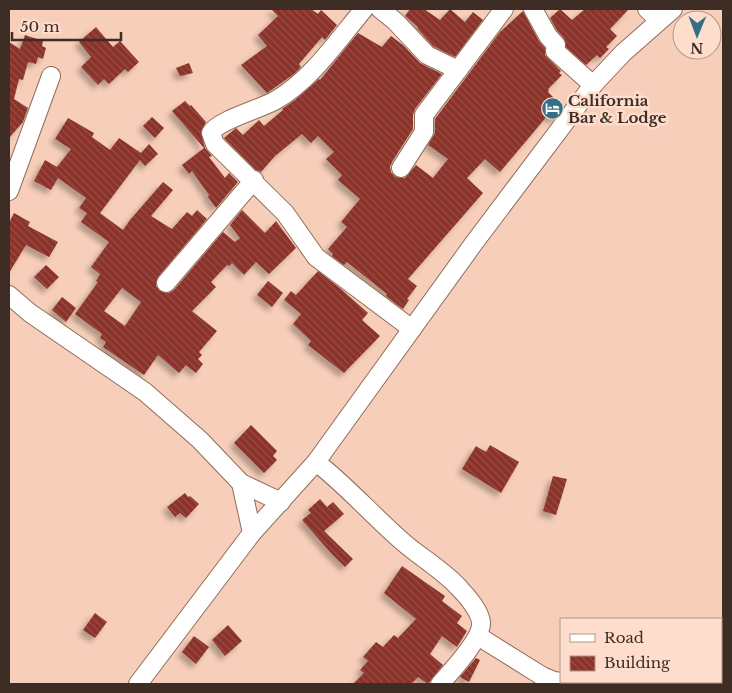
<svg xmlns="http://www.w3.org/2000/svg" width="732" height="693" font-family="'Libre Baskerville',serif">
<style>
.building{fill:url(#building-back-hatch);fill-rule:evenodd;filter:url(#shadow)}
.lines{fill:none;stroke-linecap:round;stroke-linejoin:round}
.minor-casing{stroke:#906c59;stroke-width:20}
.minor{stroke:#fff;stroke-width:18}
.labels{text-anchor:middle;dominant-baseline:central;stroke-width:5;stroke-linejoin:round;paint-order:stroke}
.poi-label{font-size:15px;font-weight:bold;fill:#3d2d25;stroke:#feddcc;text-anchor:start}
</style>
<defs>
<pattern id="building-back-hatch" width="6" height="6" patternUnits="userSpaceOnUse" patternTransform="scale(1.25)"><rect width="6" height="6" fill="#8b3229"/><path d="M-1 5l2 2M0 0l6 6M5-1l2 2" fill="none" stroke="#974e47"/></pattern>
<filter id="shadow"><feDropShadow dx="-4.5" dy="4.5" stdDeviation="2.5" flood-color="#0004"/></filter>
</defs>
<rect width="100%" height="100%" fill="#f6ceb9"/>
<g class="building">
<polygon points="271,9 311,9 318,14 321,10 337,25 325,40 322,37 299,64 301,67 294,74 267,93 241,65 267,46 258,35 278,16"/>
<polygon points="410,9 424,9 440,20 450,9 465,22 473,12 483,20 455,57 433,46 417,28 418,27 405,16"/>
<polygon points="560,9 572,20 585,9 629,9 610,29 617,36 606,47 609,49 600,58 597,55 586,65 566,47 564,38 557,30 550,18"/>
<polygon points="523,11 539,41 545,48 545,55 561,71 559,73 562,75 548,89 549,90 548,92 563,107 553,120 548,115 500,172 485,159 467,178 483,193 408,279 417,286 407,299 409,300 403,309 386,296 387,294 347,262 344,265 332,256 333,254 328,249 347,227 341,222 360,199 338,180 342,175 326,159 334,152 318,136 311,143 302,134 275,156 261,172 256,170 224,138 236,128 243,135 259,120 264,126 283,110 282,109 295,100 319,79 320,80 358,33 382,47 391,36 403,45 420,63 442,74 415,109 413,115 413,129 392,162 390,167 391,172 396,177 405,178 416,165 433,178 448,159 428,145 435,133 435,119 500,32"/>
<polygon points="96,27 113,47 120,41 139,62 128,72 125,69 109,84 104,79 98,85 81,67 91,57 79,42"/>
<polygon points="25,35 43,41 42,46 46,48 43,59 38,57 36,64 28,62 23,80 19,79 14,99 28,108 23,122 9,138 9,42 20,49"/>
<polygon points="189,63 193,73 180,76 176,68"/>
<polygon points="185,101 190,106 191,105 206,122 201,132 205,148 212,156 209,157 225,178 229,173 238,182 216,208 208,197 209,195 192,171 189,174 182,165 204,148 172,111"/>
<polygon points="152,117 164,128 155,138 143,126"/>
<path d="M68 118 94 133 92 137 110 150 119 138 141 153 149 144 158 154 145 166 140 160 100 213 123 230 130 220 163 182 173 190 151 216 172 229 187 212 192 216 197 210 207 219 158 277 156 286 160 291 169 293 174 290 223 232 235 242 240 238 230 225 242 210 265 233 276 221 296 248 269 274 256 262 244 275 232 263 229 266 227 265 211 282 216 287 192 311 217 331 199 352 202 355 198 359 203 364 196 373 186 365 179 373 158 355 144 375 103 347 106 342 100 338 102 334 75 314 98 282 96 281 100 274 91 267 109 242 81 222 87 213 79 208 86 198 58 178 51 190 34 181 45 160 57 167 71 149 55 139ZM122 288 141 302 125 326 104 311Z"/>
<polygon points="14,213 30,222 28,226 58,242 49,257 26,245 9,273 9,223"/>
<polygon points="46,265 59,277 47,289 34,277"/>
<polygon points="318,271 341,289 368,313 362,320 380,336 344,373 308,345 311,341 293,324 301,314 284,300 291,291 296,295"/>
<polygon points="268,281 283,293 272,307 257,295"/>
<polygon points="62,297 76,308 66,322 52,310"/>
<polygon points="251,425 277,451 273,456 277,460 264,473 234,443"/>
<polygon points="490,445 519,462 501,493 462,469 476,446 486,452"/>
<polygon points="553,476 567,479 556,515 543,511"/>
<polygon points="185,493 188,497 190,496 199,504 186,518 180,513 175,517 167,507"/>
<polygon points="320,499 327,507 333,502 344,514 324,531 353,559 345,567 330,552 302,520 311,513 308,510"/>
<polygon points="402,566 445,596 442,601 462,616 457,623 467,631 457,647 442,636 430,654 443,665 428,684 418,677 411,684 353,684 364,673 360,670 368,661 363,657 376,642 383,647 394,635 398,638 416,619 384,593"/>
<polygon points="95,613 107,622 95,638 83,630"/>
<polygon points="228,625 242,641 225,656 212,640"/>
<polygon points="194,636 209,647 196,664 182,652"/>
<polygon points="476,658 480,660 469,682 460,677"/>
</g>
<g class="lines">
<defs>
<g id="minor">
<path d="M364 9C338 40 311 80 276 100 261 109 218 120 211 133L215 144 285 213 316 257 412 329"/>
<polyline points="380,9 395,21 427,55 458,70"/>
<polyline points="533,9 548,36 556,45 555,51 593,85"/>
<polyline points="647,9 659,20"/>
<polyline points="401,168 424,132 424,115 504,9"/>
<polyline points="9,191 51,76"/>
<polyline points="166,283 254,180"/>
<polyline points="9,295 30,313 145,392 200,440 241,483 281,502"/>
<path d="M316 462C347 486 373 516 403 542 421 558 445 571 461 590 468 597 480 612 481 622 483 637 450 673 440 684"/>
<polyline points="241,483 252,533"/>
<polyline points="478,636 542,676 554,681 567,683 574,682"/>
<polyline points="591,682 600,684"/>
<polyline points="138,684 252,533 316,462 474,243 593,85 623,53 673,9"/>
</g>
</defs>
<use href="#minor" class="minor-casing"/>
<use href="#minor" class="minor"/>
</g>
<defs>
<symbol id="hotel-disc" viewBox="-11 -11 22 22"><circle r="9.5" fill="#346e87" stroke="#feddcc"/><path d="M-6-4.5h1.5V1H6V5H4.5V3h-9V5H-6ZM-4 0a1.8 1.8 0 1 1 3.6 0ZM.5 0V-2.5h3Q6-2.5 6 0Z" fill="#fff"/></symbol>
</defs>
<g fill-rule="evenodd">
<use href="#hotel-disc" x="540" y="96" width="25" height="25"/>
</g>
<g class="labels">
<g class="poi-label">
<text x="568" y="100">California<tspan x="568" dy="17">Bar &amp; Lodge</tspan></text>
</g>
</g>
<rect width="732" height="693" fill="none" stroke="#3d2d25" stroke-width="20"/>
<rect x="560" y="618" width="162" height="65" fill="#feddcc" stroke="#b19789"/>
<rect x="570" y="634" width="25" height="8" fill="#ffffff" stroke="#b19789"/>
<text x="604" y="643" font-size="15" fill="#3d2d25">Road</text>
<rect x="570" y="656" width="25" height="15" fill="url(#building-back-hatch)" stroke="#b19789"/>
<text x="604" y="668" font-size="15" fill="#3d2d25">Building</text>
<g transform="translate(697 35) rotate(181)"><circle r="24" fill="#feddcc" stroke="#b19789"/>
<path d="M0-4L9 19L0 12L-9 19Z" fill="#346e87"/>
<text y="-8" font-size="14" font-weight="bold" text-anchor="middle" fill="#3d2d25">N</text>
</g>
<path d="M12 32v8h109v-8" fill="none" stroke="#3d2d25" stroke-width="2.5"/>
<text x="20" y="32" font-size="15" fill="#3d2d25" stroke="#feddcc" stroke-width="4" paint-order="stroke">50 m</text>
</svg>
